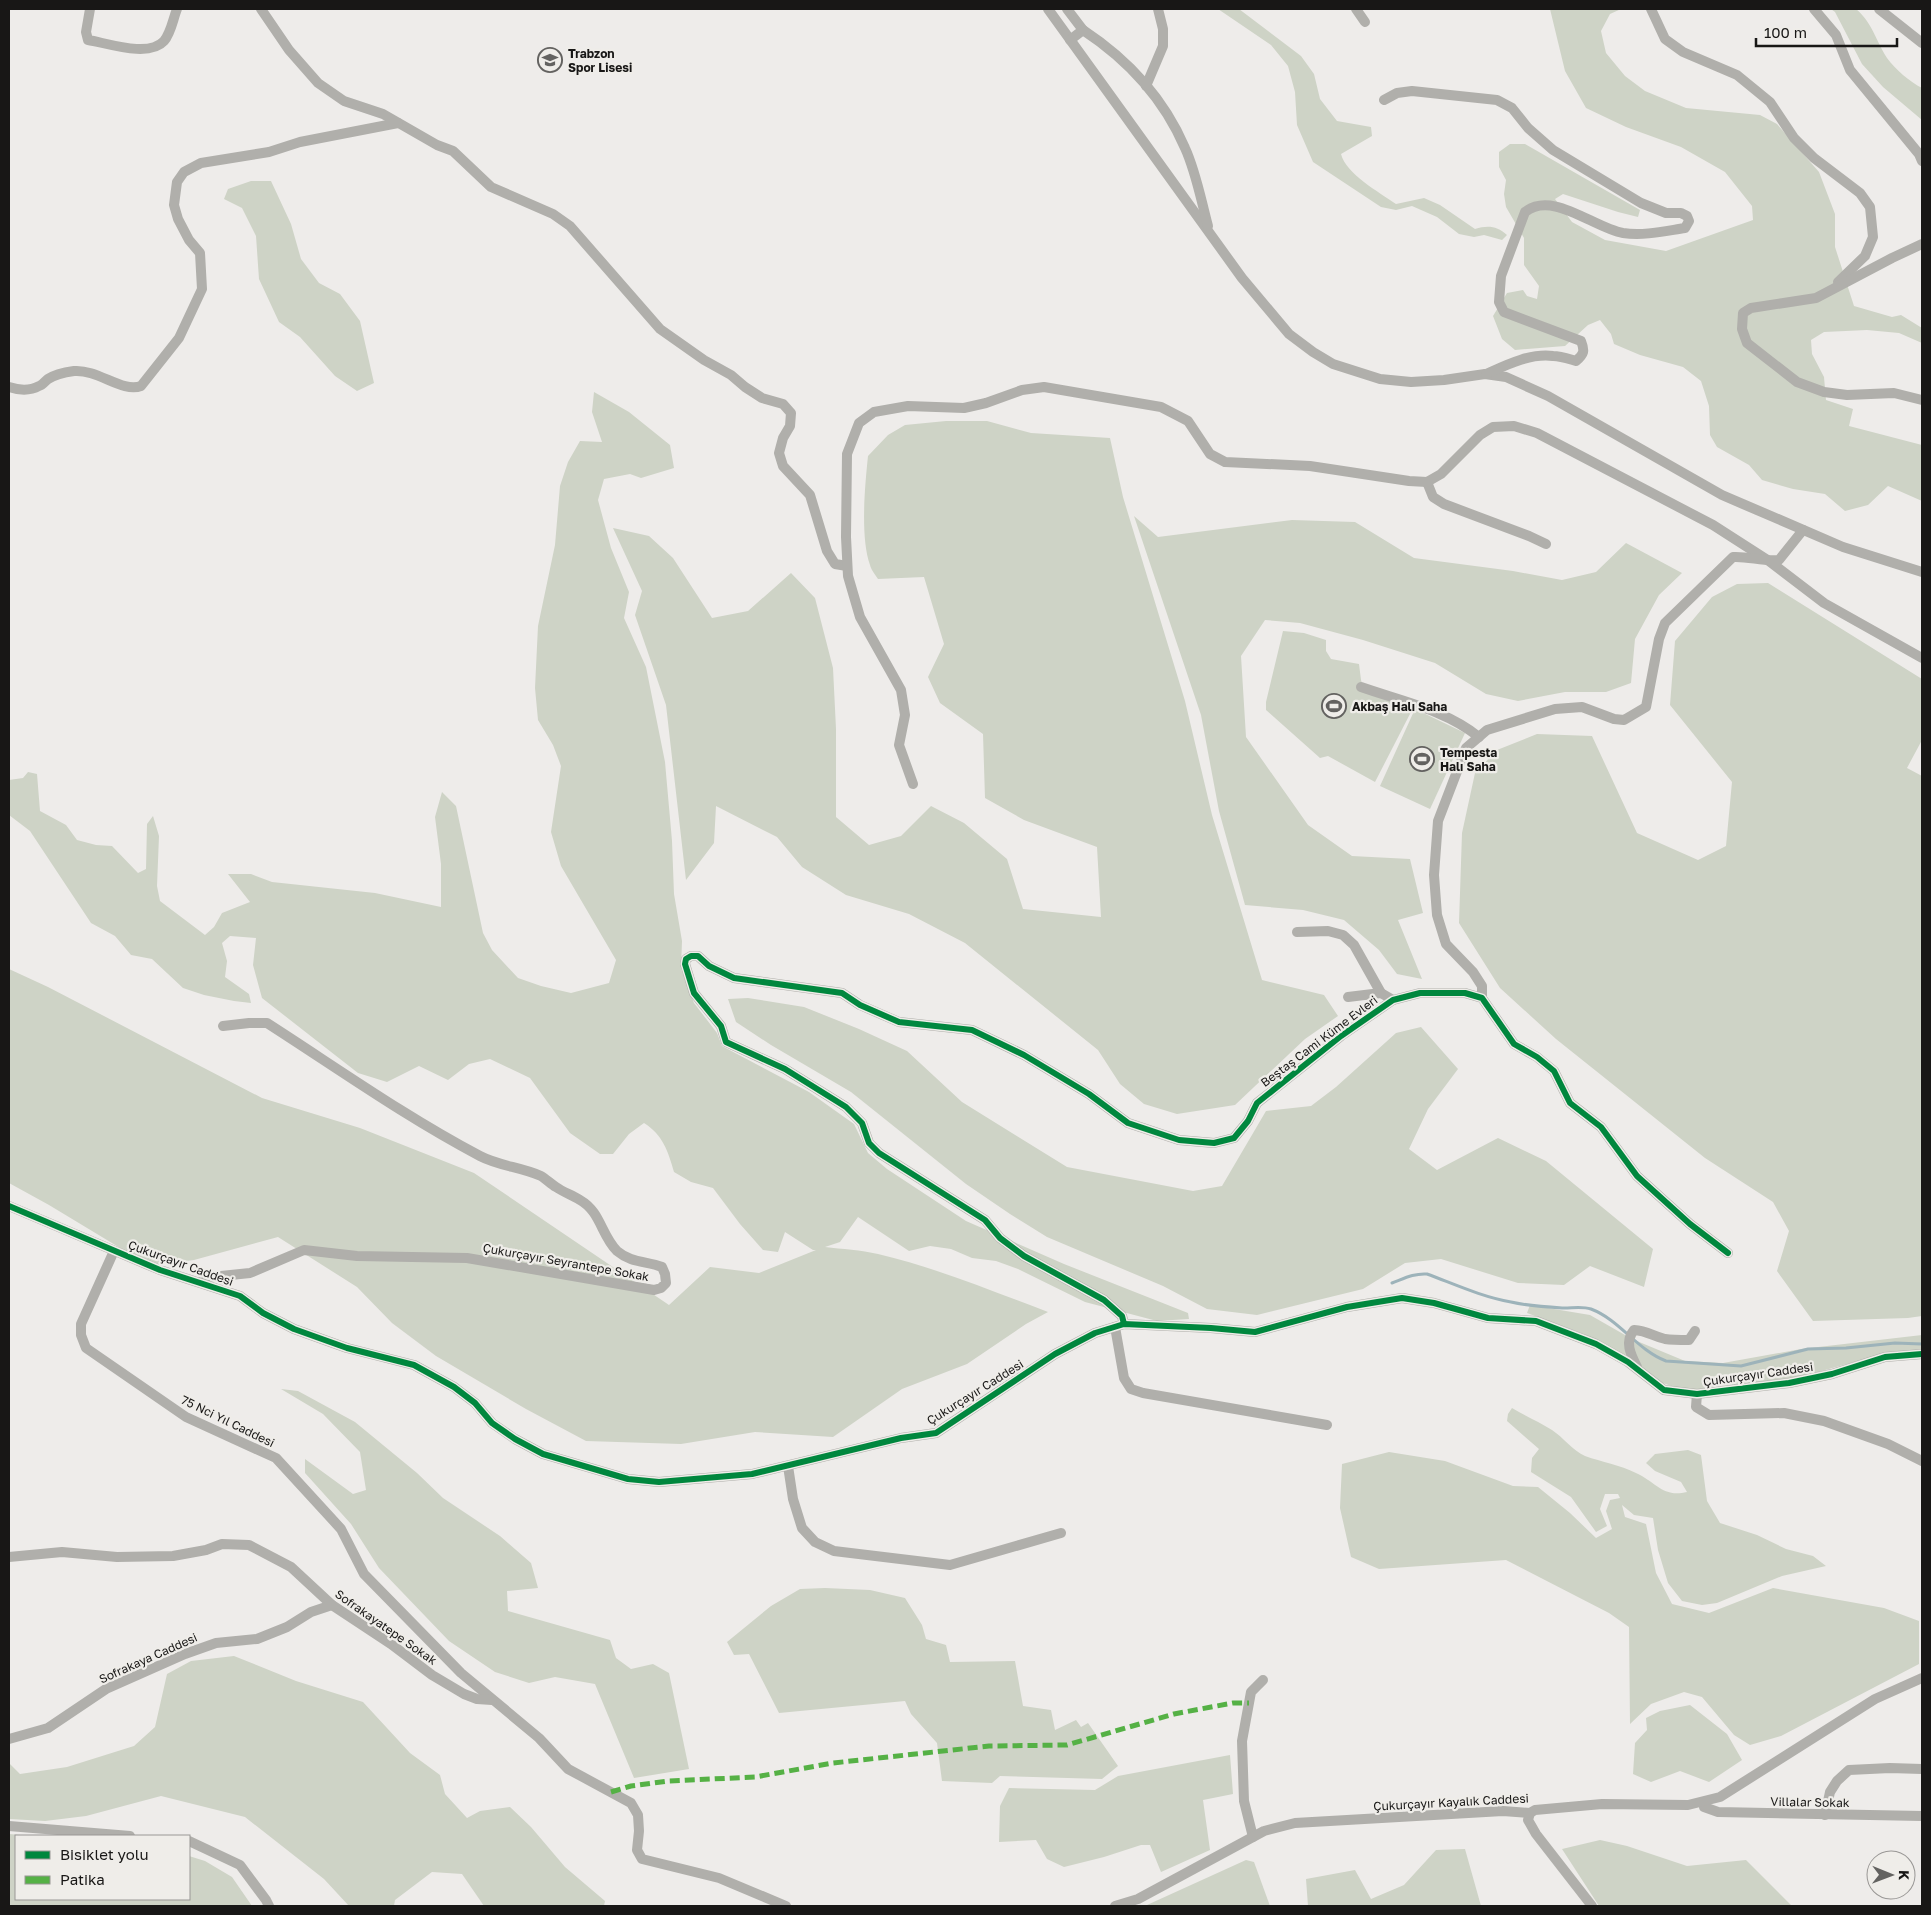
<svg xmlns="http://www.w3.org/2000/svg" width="1931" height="1915" font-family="'Golos Text',sans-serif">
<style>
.green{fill:#ced3c6}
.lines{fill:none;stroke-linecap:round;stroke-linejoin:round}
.stream{stroke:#9db3ba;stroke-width:3}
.minor{stroke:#b0afab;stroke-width:10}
.quiet{stroke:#55b145;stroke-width:5;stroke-dasharray:10 5;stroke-linecap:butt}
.cycleway-casing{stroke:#efede9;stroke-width:9}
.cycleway{stroke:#00873e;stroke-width:6}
.labels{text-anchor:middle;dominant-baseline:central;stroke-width:4.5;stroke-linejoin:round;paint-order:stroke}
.poi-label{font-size:12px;font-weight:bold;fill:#181716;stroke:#efede9;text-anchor:start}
.street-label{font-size:12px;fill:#181716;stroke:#efede9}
</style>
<rect width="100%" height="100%" fill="#eeecea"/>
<g class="green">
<path d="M1218 9H1239L1301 56 1314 74 1320 99 1337 121 1371 127 1372 136 1341 154C1346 174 1379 192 1396 204L1424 198 1440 205 1475 229C1488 225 1497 226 1507 235L1502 240 1484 235 1474 237 1459 234 1437 217 1412 206 1396 210 1381 207 1313 162 1297 125 1295 92 1288 66 1271 45Z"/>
<polygon points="1550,9 1621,9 1610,14 1601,31 1606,53 1625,76 1645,91 1686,108 1760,115 1777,124 1819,172 1835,214 1835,247 1854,306 1892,317 1901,315 1922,328 1922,343 1899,333 1867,330 1824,332 1811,340 1812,354 1824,377 1826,400 1853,409 1849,426 1922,445 1922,501 1888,486 1868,505 1845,511 1825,494 1793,489 1762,480 1749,465 1717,447 1710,435 1709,406 1701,381 1683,367 1640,355 1614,344 1611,334 1600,320 1588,325 1565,346 1515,350 1502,339 1493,316 1507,293 1523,290 1527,296 1537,299 1539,286 1524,265 1524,238 1506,207 1504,194 1506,180 1499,167 1499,152 1510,144 1525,144 1640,210 1638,217 1618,212 1563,194 1555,199 1572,222 1605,240 1666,251 1753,220 1752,206 1725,172 1681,147 1626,127 1586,108 1565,71"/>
<path d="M1831 9H1856C1872 22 1876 41 1887 58 1895 69 1910 82 1922 88V120L1883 87 1862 64 1835 12Z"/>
<polygon points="251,181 271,181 291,224 301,259 319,283 340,294 360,321 374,383 357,391 335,376 300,337 279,322 259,279 256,236 242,208 224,199 228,189"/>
<path d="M594 392 629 412 670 445 674 468 641 478 630 474 604 479 598 500 611 548 629 592 624 618 646 667 665 762 672 841 674 894 682 941 681 969 694 1003 717 1033 722 1046 809 1092 854 1124 868 1153 887 1169 966 1221 1064 1264 1188 1313 1189 1319 1157 1321 1085 1302 1018 1269 996 1261 972 1258 951 1249 930 1246 909 1251 858 1217 840 1242 825 1247C842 1249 861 1250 878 1254 937 1268 992 1291 1048 1312L1026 1324 967 1364 902 1389 833 1437 755 1432 681 1444 586 1441 526 1409 436 1356 392 1323 357 1287 278 1237 194 1260 150 1266 49 1205 9 1183V969L48 987 262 1098 360 1128 474 1173 669 1305 710 1267 759 1273 816 1250H813L785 1232 778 1252 763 1250 740 1224 713 1188 691 1182 674 1172C668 1151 663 1135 644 1123L629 1134 613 1154H600L570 1133 530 1078 490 1059 469 1064 448 1080 419 1066 387 1082 358 1073 262 998 253 965 256 938 230 936 222 943 227 961 225 977 249 994 251 1003 234 1001 204 995 183 988 152 959 131 955 115 936 91 923 30 831 9 815V780L23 778 28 772 37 774 40 811 66 825 77 840 96 845 112 846 138 873 146 869 147 824 153 816 159 836 157 886 160 901 205 935 214 927 222 913 250 902 228 874H251L272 882 375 893 441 907V864L435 817 442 792 456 806 483 933 492 950 518 978 541 986 571 993 609 983 616 960 561 866 551 832 561 766 553 745 538 720 535 688 538 626 555 545 560 486 568 462 580 441 602 442 592 412Z"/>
<path d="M946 421H987L1031 433 1110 438 1123 497 1185 701 1212 815 1262 980 1324 995 1338 1016 1305 1039 1235 1105 1177 1114 1144 1104 1120 1084 1098 1050 965 943 909 914 846 895 802 867 777 837 716 806 714 843 686 880 666 705 635 615 642 591 613 528 649 536 673 558 712 618 748 611 791 573 815 598 833 668 836 729V817L869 845 901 836 931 806 964 823 1007 859 1023 909 1101 917 1097 847 1024 820 985 798 983 734 940 703 928 677 944 644 924 577 878 579C875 574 871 570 870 565 860 537 865 485 868 456L888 435 905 425Z"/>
<polygon points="1134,516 1158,537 1292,520 1355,522 1414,558 1513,571 1562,580 1596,572 1626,543 1682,573 1659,595 1635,639 1631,683 1606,692 1565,692 1518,701 1486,694 1435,663 1363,640 1300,623 1265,620 1241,656 1246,737 1308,825 1352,856 1410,859 1423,913 1398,920 1422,979 1397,974 1379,950 1344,920 1303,910 1245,905 1219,811 1201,715"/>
<polygon points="1768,583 1922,679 1922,740 1907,768 1922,776 1922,1316 1908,1318 1813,1321 1777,1271 1789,1231 1773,1202 1705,1158 1556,1039 1500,988 1459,923 1462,833 1475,773 1497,750 1537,734 1592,736 1637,833 1698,860 1726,846 1732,782 1670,705 1675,641 1712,597 1737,584"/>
<polygon points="1283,631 1304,633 1326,640 1326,651 1331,659 1359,664 1361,680 1364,690 1412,710 1375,782 1328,756 1320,758 1266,710 1266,702"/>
<polygon points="1415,709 1465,733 1430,809 1380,786"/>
<polygon points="748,998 804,1007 859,1029 907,1051 962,1102 1067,1167 1193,1191 1222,1186 1266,1111 1311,1106 1336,1087 1396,1033 1421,1027 1458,1069 1428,1109 1409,1149 1437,1170 1498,1138 1546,1161 1653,1249 1644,1287 1590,1266 1564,1285 1518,1283 1441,1259 1405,1263 1363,1289 1257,1315 1207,1309 1163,1286 1047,1237 1010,1214 966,1184 851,1092 771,1045 736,1022 728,999"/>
<polygon points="1530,1305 1590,1315 1632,1339 1685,1361 1723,1363 1801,1349 1922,1335 1922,1350 1890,1352 1800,1377 1694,1390 1674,1387 1660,1382 1618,1352 1584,1334 1527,1313"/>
<polygon points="281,1389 298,1391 355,1422 417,1473 443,1498 500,1536 531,1563 538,1588 507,1591 508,1611 610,1640 616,1658 631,1669 653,1664 669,1673 689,1769 634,1778 595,1684 555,1677 529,1683 495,1672 449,1641 379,1568 351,1524 305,1473 305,1459 353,1494 366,1490 360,1452 323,1414"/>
<path d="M1512 1408C1525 1416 1539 1422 1552 1430 1564 1438 1572 1450 1585 1456 1602 1462 1620 1465 1636 1473 1656 1482 1663 1498 1687 1492L1681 1482 1655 1471 1646 1463 1655 1454 1688 1450 1701 1455 1707 1501 1720 1523 1757 1535 1786 1549 1813 1556 1826 1566 1782 1576 1717 1603 1702 1605 1682 1601 1668 1583 1658 1550 1653 1518 1634 1515 1622 1505 1625 1517 1646 1524 1656 1573 1672 1604 1709 1613 1773 1588 1884 1608 1919 1621V1664L1781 1736 1750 1745 1734 1735 1702 1697 1684 1692 1651 1704 1630 1724 1629 1627 1609 1613 1506 1560 1379 1569 1351 1557 1340 1508 1342 1464 1389 1452 1445 1461 1513 1486 1538 1487 1570 1513 1596 1538 1612 1529 1606 1511 1610 1500 1620 1498 1618 1494H1605L1600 1509 1607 1526 1596 1532 1571 1497 1531 1472 1532 1458 1539 1449 1507 1421 1508 1414Z"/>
<polygon points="825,1588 870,1590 905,1598 922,1625 926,1639 946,1645 950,1662 1015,1661 1023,1706 1051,1710 1055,1730 1076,1720 1081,1727 1088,1723 1118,1766 1102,1779 1000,1776 992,1783 942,1781 937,1743 911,1714 905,1701 779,1713 749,1654 734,1655 727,1642 771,1606 800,1589"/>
<polygon points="234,1656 296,1681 363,1702 410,1753 440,1775 445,1794 467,1818 480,1811 510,1807 531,1827 565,1867 605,1901 604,1906 484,1906 462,1874 432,1872 395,1900 394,1906 349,1906 324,1879 245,1817 161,1796 86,1816 45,1821 9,1819 9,1763 20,1774 67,1767 134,1746 155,1727 167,1674 191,1661"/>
<polygon points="1690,1705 1727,1734 1742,1760 1709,1782 1680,1771 1651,1782 1633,1774 1635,1743 1647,1730 1646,1718 1660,1711"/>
<polygon points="1230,1755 1233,1794 1203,1800 1210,1850 1161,1872 1150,1845 1141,1845 1104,1857 1064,1867 1047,1859 1036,1840 999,1842 1000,1806 1009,1788 1095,1790 1118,1776"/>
<polygon points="9,1834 32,1836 16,1836 16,1899 189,1899 189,1856 205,1861 232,1877 252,1906 9,1906"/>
<polygon points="1600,1840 1627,1846 1687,1866 1746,1860 1792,1906 1599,1906 1562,1849"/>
<polygon points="1465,1849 1481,1906 1308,1906 1306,1879 1355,1870 1371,1899 1404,1885 1436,1850"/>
<polygon points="1246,1860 1254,1862 1270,1906 1147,1905"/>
</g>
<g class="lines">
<path class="stream" d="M1392 1283C1403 1279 1414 1273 1427 1274 1454 1284 1482 1297 1511 1302 1528 1306 1547 1307 1564 1308 1573 1308 1582 1306 1591 1309 1620 1320 1637 1350 1666 1361L1741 1366 1808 1349 1846 1348 1895 1343 1922 1344"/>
<g class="minor">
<path d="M90 9 86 32 88 40C107 43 149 58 164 41 171 33 173 19 177 9"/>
<polyline points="261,9 289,50 318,83 344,101 383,114 437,145 453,151 491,187 553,214 570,226 660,329 704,360 731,375 745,387 762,398 783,404 791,413 790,426 783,438 779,453 783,466 810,495 827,551 835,564 847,566"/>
<polyline points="1048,9 1242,278 1289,334 1313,352 1333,364 1380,379 1411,382 1444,380 1485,374 1506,377 1548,396 1722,495 1843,547 1922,572"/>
<polyline points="1067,9 1083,30"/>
<polyline points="1356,9 1365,22"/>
<polyline points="1651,9 1665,39 1683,52 1737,75 1770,102 1794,138 1814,158 1860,193 1870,207 1873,237 1865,256 1838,282"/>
<polyline points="1814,9 1836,35 1850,70 1919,154 1922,161"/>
<polyline points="1879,9 1922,43"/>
<path d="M1070 40 1083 30C1127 59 1164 99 1185 148 1196 172 1201 200 1208 226"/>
<polyline points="1146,86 1163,46 1163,29 1158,9"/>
<path d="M1384 100 1397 93 1412 91 1497 100 1512 108 1528 128 1553 150 1641 203 1666 213H1681L1687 216 1689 221 1685 228C1665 231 1644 236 1623 233 1594 228 1552 190 1525 212L1501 276 1499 302 1504 312 1581 341C1585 351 1584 354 1576 361 1569 359 1561 356 1553 356 1530 353 1506 365 1486 374"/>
<polyline points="1922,244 1892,258 1816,298 1751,308 1743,313 1742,329 1747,343 1797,382 1824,392 1847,395 1894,393 1922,400"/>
<path d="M9 387C18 390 30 391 39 386 43 385 45 381 48 379 54 375 67 372 74 371 98 369 122 393 141 386L179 338 202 289 200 253 189 240 178 219 174 205 177 182 184 172 201 163 269 152 300 142 398 123"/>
<polyline points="1427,482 1433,497 1444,504 1529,536 1546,544"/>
<path d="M1361 687C1401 701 1446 710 1479 737"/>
<polyline points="913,784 899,745 905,715 901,690 860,617 848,576 846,537 847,454 859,423 874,412 908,406 964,408 986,403 1022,390 1044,387 1161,407 1188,421 1210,454 1225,462 1310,466 1409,481 1427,482 1441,474 1480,435 1493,427 1514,426 1537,433 1713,525 1769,561 1824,603 1922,658"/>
<polyline points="1297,932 1328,931 1343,935 1354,945 1381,993 1393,1000"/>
<polyline points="1348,997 1381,993"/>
<path d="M1482 998V986L1473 972 1446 944 1437 915 1434 875 1438 821 1466 748 1487 730 1555 709 1582 707 1614 719 1624 720 1646 707 1659 639 1665 623 1733 557C1749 556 1763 562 1779 560L1803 530"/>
<polyline points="9,1206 160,1270 240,1296 263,1313 294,1329 347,1348 414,1365 454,1387 475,1403 492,1423 515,1439 543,1454 628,1479 659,1482 752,1474 901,1438 936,1433 1055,1354 1095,1333 1124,1324 1211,1328 1255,1332 1347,1307 1402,1298 1434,1303 1488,1318 1536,1321 1596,1344 1628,1362 1664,1390 1697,1394 1789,1383 1832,1374 1885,1357 1922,1354"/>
<polyline points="114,1251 81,1324 81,1335 86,1348 186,1417 276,1458 341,1529 364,1574 461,1673 539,1738 568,1769 631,1803 638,1815 639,1831 637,1850 642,1859 719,1878 786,1906"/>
<path d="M201 1282 211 1277 250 1273 304 1250 357 1256 467 1258 654 1290 661 1288 666 1283 665 1274 662 1267C647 1261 631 1263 617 1251 601 1235 601 1212 580 1200 572 1195 563 1192 556 1187 551 1184 546 1179 541 1176 521 1167 499 1166 480 1156 406 1117 337 1068 267 1023H249L223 1026"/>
<polyline points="1124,1324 1122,1316 1104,1300 1024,1256 1000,1238 985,1220 879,1153 869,1143 862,1123 846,1107 785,1069 726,1042 721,1026 694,993 685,964 686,959 691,956 698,956 709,966 734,978 842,993 860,1005 899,1022 972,1030 1024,1055 1089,1094 1128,1123 1179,1140 1214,1143 1234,1138 1248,1121 1257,1103 1341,1036 1393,1000 1420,993 1465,993 1482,998 1514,1044 1537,1057 1554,1071 1570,1103 1601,1127 1637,1176 1690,1224 1728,1253"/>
<polyline points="1115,1327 1124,1378 1131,1389 1143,1393 1327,1425"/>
<path d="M1637 1367C1631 1355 1624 1342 1634 1330 1648 1331 1652 1336 1665 1339 1672 1340 1681 1340 1689 1340L1695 1331"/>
<polyline points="1697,1394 1696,1407 1709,1415 1784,1413 1824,1421 1888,1444 1922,1461"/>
<polyline points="788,1466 793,1499 802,1528 815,1542 834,1551 950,1565 1061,1533"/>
<polyline points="9,1557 62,1552 117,1557 173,1556 206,1550 222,1544 249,1545 291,1567 332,1605 391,1644 432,1675 464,1694 477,1699 492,1700"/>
<polyline points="9,1739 48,1728 106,1689 185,1654 216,1643 257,1639 287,1627 311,1612 332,1605"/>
<polyline points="1704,1802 1704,1807 1718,1812 1922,1816"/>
<polyline points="1530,1813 1528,1820 1536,1834 1592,1906"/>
<polyline points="1825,1815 1830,1792 1837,1781 1849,1770 1890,1768 1922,1769"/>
<polyline points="9,1826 130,1836"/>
<polyline points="1253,1837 1244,1801 1242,1741 1251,1692 1263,1680"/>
<polyline points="189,1841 240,1865 266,1900 269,1906"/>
<polyline points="1115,1906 1138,1899 1264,1831 1295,1823 1503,1811 1530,1813 1535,1810 1602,1804 1688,1805 1720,1797 1875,1699 1922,1678"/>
</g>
<polyline class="quiet" points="611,1792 631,1786 668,1781 755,1777 833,1763 989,1746 1067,1745 1174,1714 1233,1703 1249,1703"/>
<defs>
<g id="cycleway">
<polyline points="9,1206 160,1270 240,1296 263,1313 294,1329 347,1348 414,1365 454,1387 475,1403 492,1423 515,1439 543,1454 628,1479 659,1482 752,1474 901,1438 936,1433 1055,1354 1095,1333 1124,1324 1211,1328 1255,1332 1347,1307 1402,1298 1434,1303 1488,1318 1536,1321 1596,1344 1628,1362 1664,1390 1697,1394 1789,1383 1832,1374 1885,1357 1922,1354"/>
<polyline points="1124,1324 1122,1316 1104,1300 1024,1256 1000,1238 985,1220 879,1153 869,1143 862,1123 846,1107 785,1069 726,1042 721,1026 694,993 685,964 686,959 691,956 698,956 709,966 734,978 842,993 860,1005 899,1022 972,1030 1024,1055 1089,1094 1128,1123 1179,1140 1214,1143 1234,1138 1248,1121 1257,1103 1341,1036 1393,1000 1420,993 1465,993 1482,998 1514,1044 1537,1057 1554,1071 1570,1103 1601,1127 1637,1176 1690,1224 1728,1253"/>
</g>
</defs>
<use href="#cycleway" class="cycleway-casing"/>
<use href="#cycleway" class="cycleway"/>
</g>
<defs>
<symbol id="school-ring" viewBox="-11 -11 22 22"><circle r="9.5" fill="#efede9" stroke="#636260" stroke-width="1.5"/><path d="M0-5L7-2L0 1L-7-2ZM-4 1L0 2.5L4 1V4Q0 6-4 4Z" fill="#636260"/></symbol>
<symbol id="stadium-ring" viewBox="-11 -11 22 22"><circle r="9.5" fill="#efede9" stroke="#636260" stroke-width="1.5"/><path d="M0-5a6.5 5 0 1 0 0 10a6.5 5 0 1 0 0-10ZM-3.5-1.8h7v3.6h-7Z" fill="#636260"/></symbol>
</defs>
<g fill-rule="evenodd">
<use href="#school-ring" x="536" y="46" width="28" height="28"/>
<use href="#stadium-ring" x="1320" y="692" width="28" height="28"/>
<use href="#stadium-ring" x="1408" y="745" width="28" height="28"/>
</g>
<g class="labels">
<g class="poi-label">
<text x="568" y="53">Trabzon<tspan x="568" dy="14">Spor Lisesi</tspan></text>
<text x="1352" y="706">Akbaş Halı Saha</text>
<text x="1440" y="752">Tempesta<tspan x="1440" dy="14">Halı Saha</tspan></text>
</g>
<g class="street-label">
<text transform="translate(1319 1041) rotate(-37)">Beştaş Cami Küme Evleri</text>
<text transform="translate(566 1262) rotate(10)">Çukurçayır Seyrantepe Sokak</text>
<text transform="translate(181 1263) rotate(20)">Çukurçayır Caddesi</text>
<text transform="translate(1758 1374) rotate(-8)">Çukurçayır Caddesi</text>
<text transform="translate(975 1392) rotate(-32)">Çukurçayır Caddesi</text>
<text transform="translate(228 1421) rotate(26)">75 Nci Yıl Caddesi</text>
<text transform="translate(386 1627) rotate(35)">Sofrakayatepe Sokak</text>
<text transform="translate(148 1658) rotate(-24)">Sofrakaya Caddesi</text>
<text transform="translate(1451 1802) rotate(-3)">Çukurçayır Kayalık Caddesi</text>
<text transform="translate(1810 1802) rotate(1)">Villalar Sokak</text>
</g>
</g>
<rect width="1931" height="1915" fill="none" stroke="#181716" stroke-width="20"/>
<rect x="15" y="1835" width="175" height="65" fill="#efede9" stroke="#999795"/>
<rect x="25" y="1851" width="25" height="8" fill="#00873e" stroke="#999795"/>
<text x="60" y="1860" font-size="15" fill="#181716">Bisiklet yolu</text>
<rect x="25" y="1876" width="25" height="8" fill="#55b145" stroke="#999795"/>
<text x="60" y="1885" font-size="15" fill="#181716">Patika</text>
<g transform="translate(1891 1875) rotate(91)"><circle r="24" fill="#efede9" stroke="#999795"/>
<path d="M0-4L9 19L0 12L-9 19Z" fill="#636260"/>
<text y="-8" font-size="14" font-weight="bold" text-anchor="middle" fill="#181716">K</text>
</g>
<path d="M1756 38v8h141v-8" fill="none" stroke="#181716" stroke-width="2.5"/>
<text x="1764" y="38" font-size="15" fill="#181716" stroke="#efede9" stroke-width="4" paint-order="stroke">100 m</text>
</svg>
